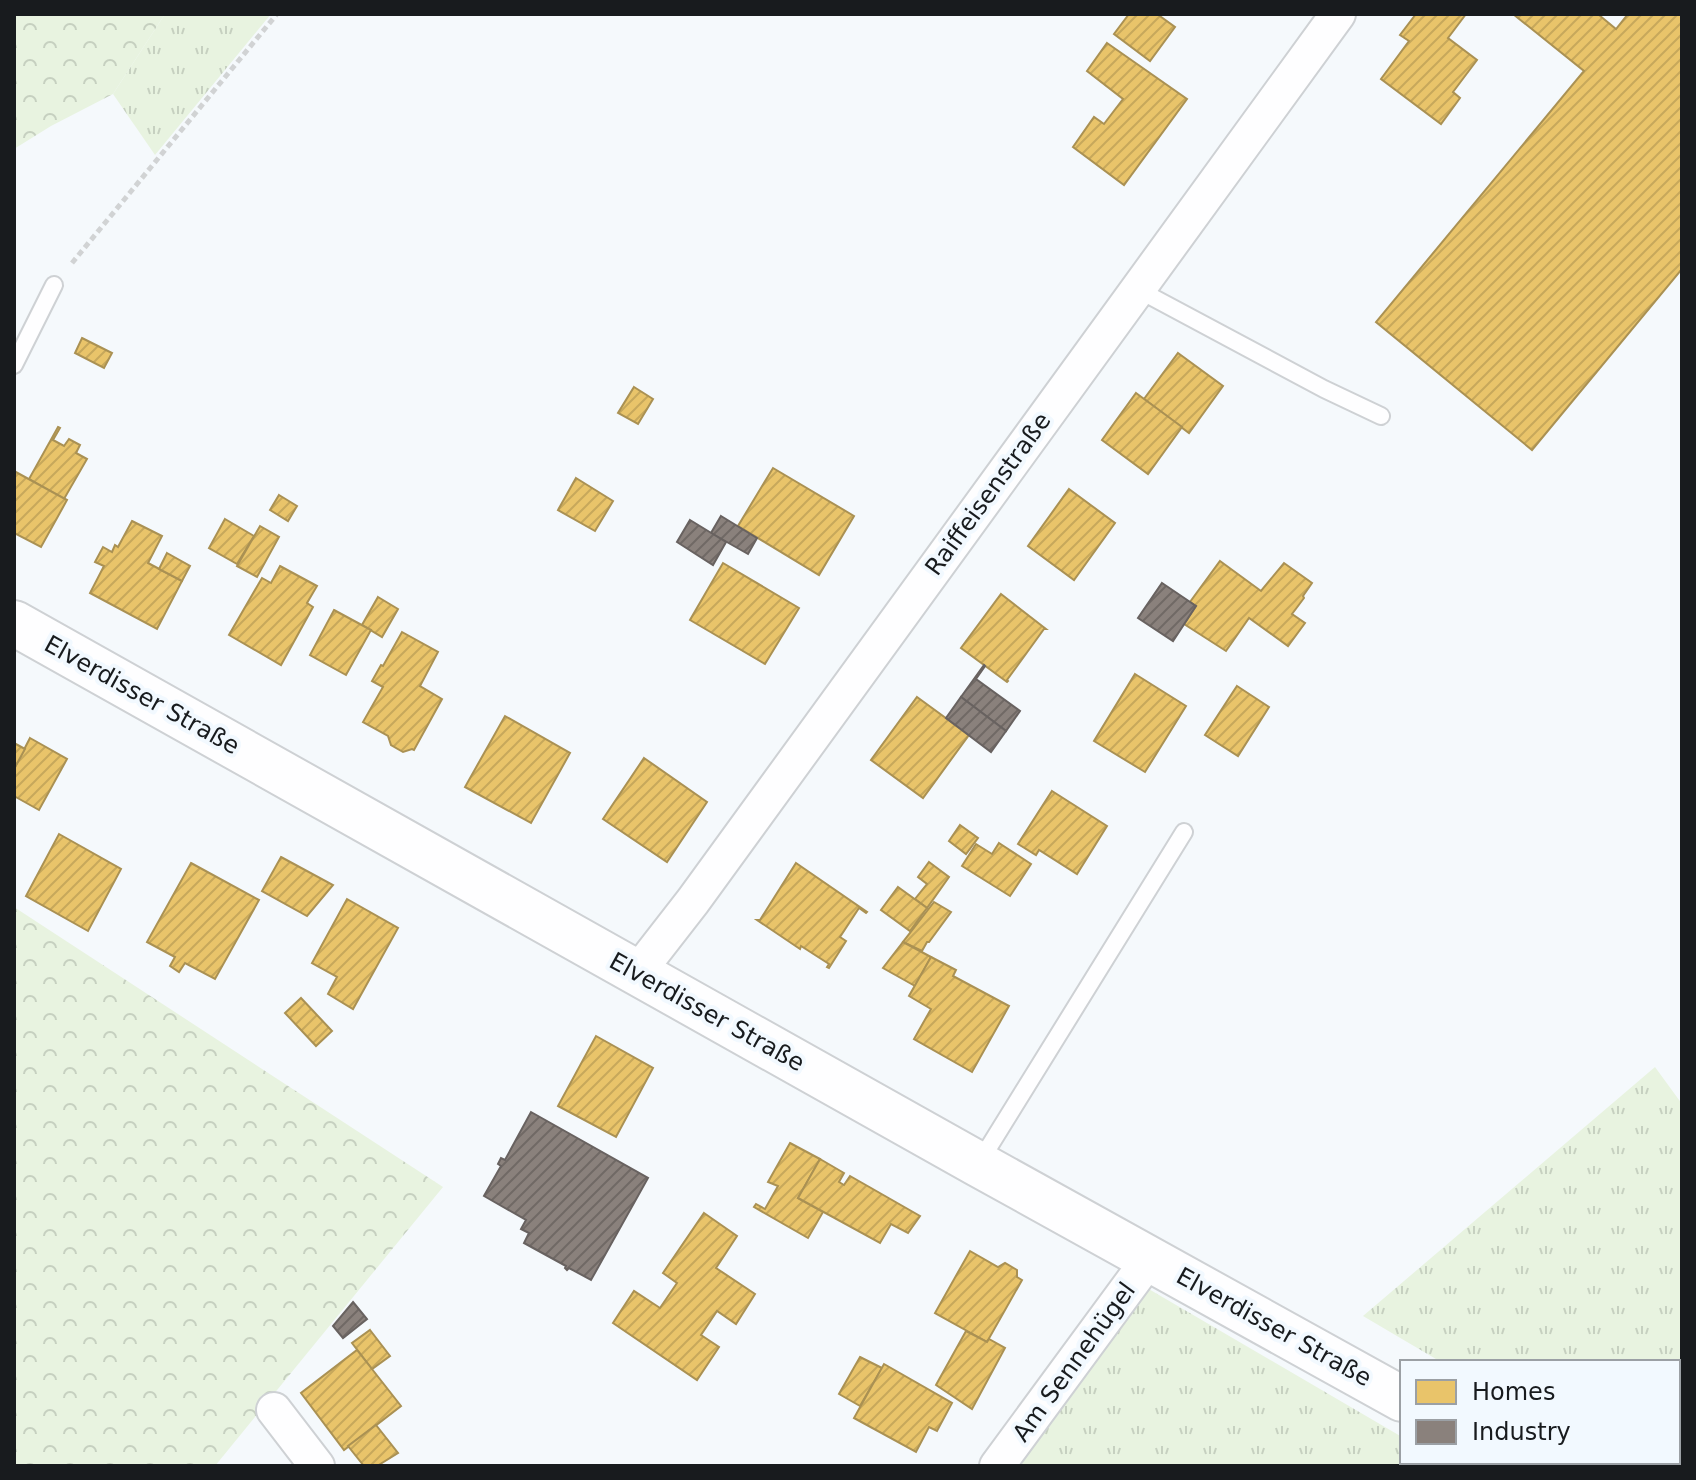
<svg xmlns="http://www.w3.org/2000/svg" width="1696" height="1480" font-family="'DejaVu Sans',sans-serif">
<style>
.grass{fill:url(#grass-tufts)}
.forest{fill:url(#forest-crowns)}
.homes{fill:url(#homes-hatch);stroke:#aa9153;stroke-width:2}
.industry{fill:url(#industry-hatch);stroke:#686260;stroke-width:2}
.lines{fill:none;stroke-linecap:round;stroke-linejoin:round}
.lane-casing{stroke:#ced1d4;stroke-width:20}
.street-casing{stroke:#ced1d4;stroke-width:38}
.secondary-casing{stroke:#ced1d4;stroke-width:48}
.path{stroke:#d1d3d4;stroke-width:5;stroke-dasharray:6 4;stroke-linecap:butt}
.lane{stroke:#fefeff;stroke-width:16}
.street{stroke:#fefeff;stroke-width:34}
.secondary{stroke:#fefeff;stroke-width:44}
.labels{text-anchor:middle;dominant-baseline:central;stroke-width:8;stroke-linejoin:round;paint-order:stroke}
.street-label{font-size:24px;fill:#181b1e;stroke:#f2f9ff}
</style>
<defs>
<pattern id="grass-tufts" width="24" height="20" patternUnits="userSpaceOnUse" patternTransform="scale(2)"><rect width="24" height="20" fill="#e8f3e0"/><path d="M3 7l-1-3M5 7V3M7 7l1-3M15 17l-1-3M17 17v-4M19 17l1-3" fill="none" stroke="#c6d0c0"/></pattern>
<pattern id="forest-crowns" width="20" height="18" patternUnits="userSpaceOnUse" patternTransform="scale(2)"><rect width="20" height="18" fill="#e8f3e0"/><path d="M2 6a3 3 0 1 1 6 0M12 15a3 3 0 1 1 6 0" fill="none" stroke="#c6d0c0"/></pattern>
<pattern id="homes-hatch" width="6" height="6" patternUnits="userSpaceOnUse" patternTransform="scale(2)"><rect width="6" height="6" fill="#e9c46a"/><path d="M-1 1l2-2M0 6l6-6M5 7l2-2" fill="none" stroke="#c7a85b"/></pattern>
<pattern id="industry-hatch" width="6" height="6" patternUnits="userSpaceOnUse" patternTransform="scale(2)"><rect width="6" height="6" fill="#8a817c"/><path d="M-1 1l2-2M0 6l6-6M5 7l2-2" fill="none" stroke="#706965"/></pattern>
</defs>
<rect width="100%" height="100%" fill="#f5f9fc"/>
<g class="grass">
<polygon points="165,14 271,14 155,155 113,94"/>
<polygon points="1655,1067 1682,1104 1682,1466 1618,1466 1611,1462 1678,1462 1678,1362 1441,1362 1363,1316"/>
<polygon points="1147,1288 1402,1437 1402,1462 1445,1462 1452,1466 1016,1466"/>
</g>
<g class="forest">
<polygon points="14,14 165,14 113,94 51,126 14,149"/>
<polygon points="14,907 443,1187 215,1466 14,1466"/>
</g>
<g class="homes">
<polygon points="1129,14 1157,14 1175,27 1150,61 1114,34"/>
<polygon points="1416,14 1466,14 1448,38 1477,60 1453,92 1460,98 1441,124 1381,79 1409,41 1400,35"/>
<polygon points="1513,14 1600,14 1599,15 1616,29 1628,14 1682,14 1682,269 1532,450 1376,322 1584,71"/>
<polygon points="1107,43 1187,99 1124,185 1073,147 1094,117 1104,124 1123,99 1087,71"/>
<polygon points="82,338 112,353 104,368 75,353"/>
<polygon points="1178,353 1223,386 1189,433 1144,399"/>
<polygon points="634,387 653,399 638,424 618,413"/>
<polygon points="1136,393 1182,427 1148,474 1102,440"/>
<polygon points="58,427 60,428 53,440 64,446 69,439 80,445 76,453 87,459 64,499 29,479"/>
<polygon points="773,468 854,516 819,575 738,526"/>
<polygon points="14,471 67,500 41,547 14,533"/>
<polygon points="576,478 613,501 595,531 558,510"/>
<polygon points="1069,489 1115,523 1074,580 1028,546"/>
<polygon points="279,495 297,506 288,521 270,510"/>
<polygon points="225,519 254,536 237,564 209,548"/>
<polygon points="132,521 162,536 148,563 182,581 157,629 90,593 104,566 95,562 103,547 112,552 115,545 118,547"/>
<polygon points="260,526 279,537 257,577 237,566"/>
<polygon points="167,553 190,566 182,581 159,569"/>
<polygon points="1220,561 1261,591 1284,563 1312,583 1303,596 1304,598 1292,614 1305,623 1288,646 1249,618 1226,651 1184,624 1196,606 1190,602"/>
<polygon points="723,563 799,608 765,664 690,620"/>
<polygon points="280,566 317,586 307,603 313,607 281,665 229,635 262,578 271,583"/>
<polygon points="1001,594 1046,629 1044,629 1007,680 1008,681 1007,682 961,648"/>
<polygon points="378,597 398,609 382,637 362,625"/>
<polygon points="334,610 371,630 346,675 310,655"/>
<polygon points="402,632 438,652 420,686 442,699 414,750 412,749 403,752 391,745 388,736 363,722 383,687 372,681 381,665 383,666"/>
<polygon points="1135,674 1186,706 1145,772 1094,741"/>
<polygon points="1237,686 1269,707 1238,756 1205,735"/>
<polygon points="917,697 969,735 923,798 871,760"/>
<polygon points="505,716 570,753 531,823 465,787"/>
<polygon points="30,738 67,759 39,810 14,796 14,769"/>
<polygon points="14,743 25,749 14,769"/>
<polygon points="644,758 707,802 667,862 603,819"/>
<polygon points="1052,791 1107,826 1077,874 1039,850 1036,855 1018,844"/>
<polygon points="960,825 978,838 966,854 949,841"/>
<polygon points="59,834 121,869 88,931 26,896"/>
<polygon points="999,843 1031,864 1010,896 962,866 976,844 992,854"/>
<polygon points="281,857 333,885 307,916 262,891"/>
<polygon points="929,862 949,877 927,908 915,899 927,884 918,877"/>
<polygon points="191,863 259,900 215,979 185,963 179,972 170,966 175,957 147,942"/>
<polygon points="796,863 867,912 866,913 859,908 840,937 846,941 829,968 827,967 829,964 801,946 800,949 757,920 760,920"/>
<polygon points="898,887 927,908 910,931 881,910"/>
<polygon points="347,899 398,928 353,1009 328,994 337,977 312,963"/>
<polygon points="934,902 951,912 929,942 927,942 922,951 903,942"/>
<polygon points="903,942 931,957 915,986 883,968"/>
<polygon points="931,957 956,970 953,976 1009,1006 972,1072 914,1039 931,1009 909,996"/>
<polygon points="301,998 332,1031 316,1046 285,1013"/>
<polygon points="596,1036 653,1068 616,1137 558,1106"/>
<polygon points="790,1143 820,1159 798,1198 823,1212 808,1238 754,1207 756,1204 765,1209 778,1186 768,1182"/>
<polygon points="820,1159 844,1173 839,1182 844,1185 850,1176 920,1216 908,1233 891,1224 880,1243 798,1198"/>
<polygon points="704,1213 737,1236 716,1268 755,1294 736,1324 717,1311 701,1335 719,1347 697,1380 613,1323 634,1291 660,1308 677,1283 663,1273"/>
<polygon points="970,1251 998,1267 1005,1263 1017,1270 1017,1277 1022,1280 987,1342 935,1313"/>
<polygon points="370,1330 390,1356 372,1369 352,1343"/>
<polygon points="966,1331 987,1342 989,1339 1005,1348 972,1409 936,1385"/>
<polygon points="357,1350 401,1406 344,1450 301,1393"/>
<polygon points="860,1357 882,1368 860,1406 839,1394"/>
<polygon points="884,1364 952,1403 937,1431 929,1427 916,1452 854,1418"/>
<polygon points="376,1425 398,1453 377,1466 364,1466 348,1446"/>
</g>
<g class="industry">
<polygon points="721,516 757,538 748,554 711,533"/>
<polygon points="690,520 726,542 713,565 677,542"/>
<polygon points="1162,583 1196,606 1173,641 1138,618"/>
<polygon points="984,665 985,666 976,679 1020,711 1006,731 961,697"/>
<polygon points="961,697 1006,731 991,752 946,718"/>
<polygon points="531,1112 648,1178 591,1280 569,1268 567,1270 565,1268 566,1266 524,1243 529,1233 521,1229 526,1220 484,1196 501,1166 498,1164 501,1158 505,1160"/>
<polygon points="353,1302 367,1319 343,1338 333,1326"/>
</g>
<g class="lines">
<defs>
<g id="lane">
<polyline points="1137,289 1324,389 1381,416"/>
<polyline points="14,365 54,285"/>
<polyline points="979,1163 1184,832"/>
</g>
<g id="street">
<polyline points="637,973 693,901 1338,14"/>
<polyline points="274,1410 317,1466"/>
<polyline points="997,1466 1150,1258"/>
</g>
<g id="secondary">
<polyline points="14,623 978,1164 1402,1399"/>
<polyline points="1514,1462 1521,1466"/>
</g>
</defs>
<use href="#lane" class="lane-casing"/>
<use href="#street" class="street-casing"/>
<use href="#secondary" class="secondary-casing"/>
<g class="path">
<polyline points="72,263 277,14"/>
<polyline points="1584,1462 1591,1466"/>
</g>
<use href="#lane" class="lane"/>
<use href="#street" class="street"/>
<use href="#secondary" class="secondary"/>
</g>
<g class="labels">
<g class="street-label">
<text transform="translate(988 494) rotate(-54)">Raiffeisenstraße</text>
<text transform="translate(142 695) rotate(29)">Elverdisser Straße</text>
<text transform="translate(707 1012) rotate(29)">Elverdisser Straße</text>
<text transform="translate(1274 1327) rotate(29)">Elverdisser Straße</text>
<text transform="translate(1074 1362) rotate(-54)">Am Sennehügel</text>
</g>
</g>
<rect width="1696" height="1480" fill="none" stroke="#181b1e" stroke-width="32"/>
<rect x="1400" y="1360" width="280" height="104" fill="#f2f9ff" stroke="#9ba0a5" stroke-width="2"/>
<rect x="1416" y="1380" width="40" height="24" fill="#e9c46a" stroke="#9ba0a5" stroke-width="2"/>
<text x="1472" y="1400" font-size="24" fill="#181b1e">Homes</text>
<rect x="1416" y="1420" width="40" height="24" fill="#8a817c" stroke="#9ba0a5" stroke-width="2"/>
<text x="1472" y="1440" font-size="24" fill="#181b1e">Industry</text>
</svg>
